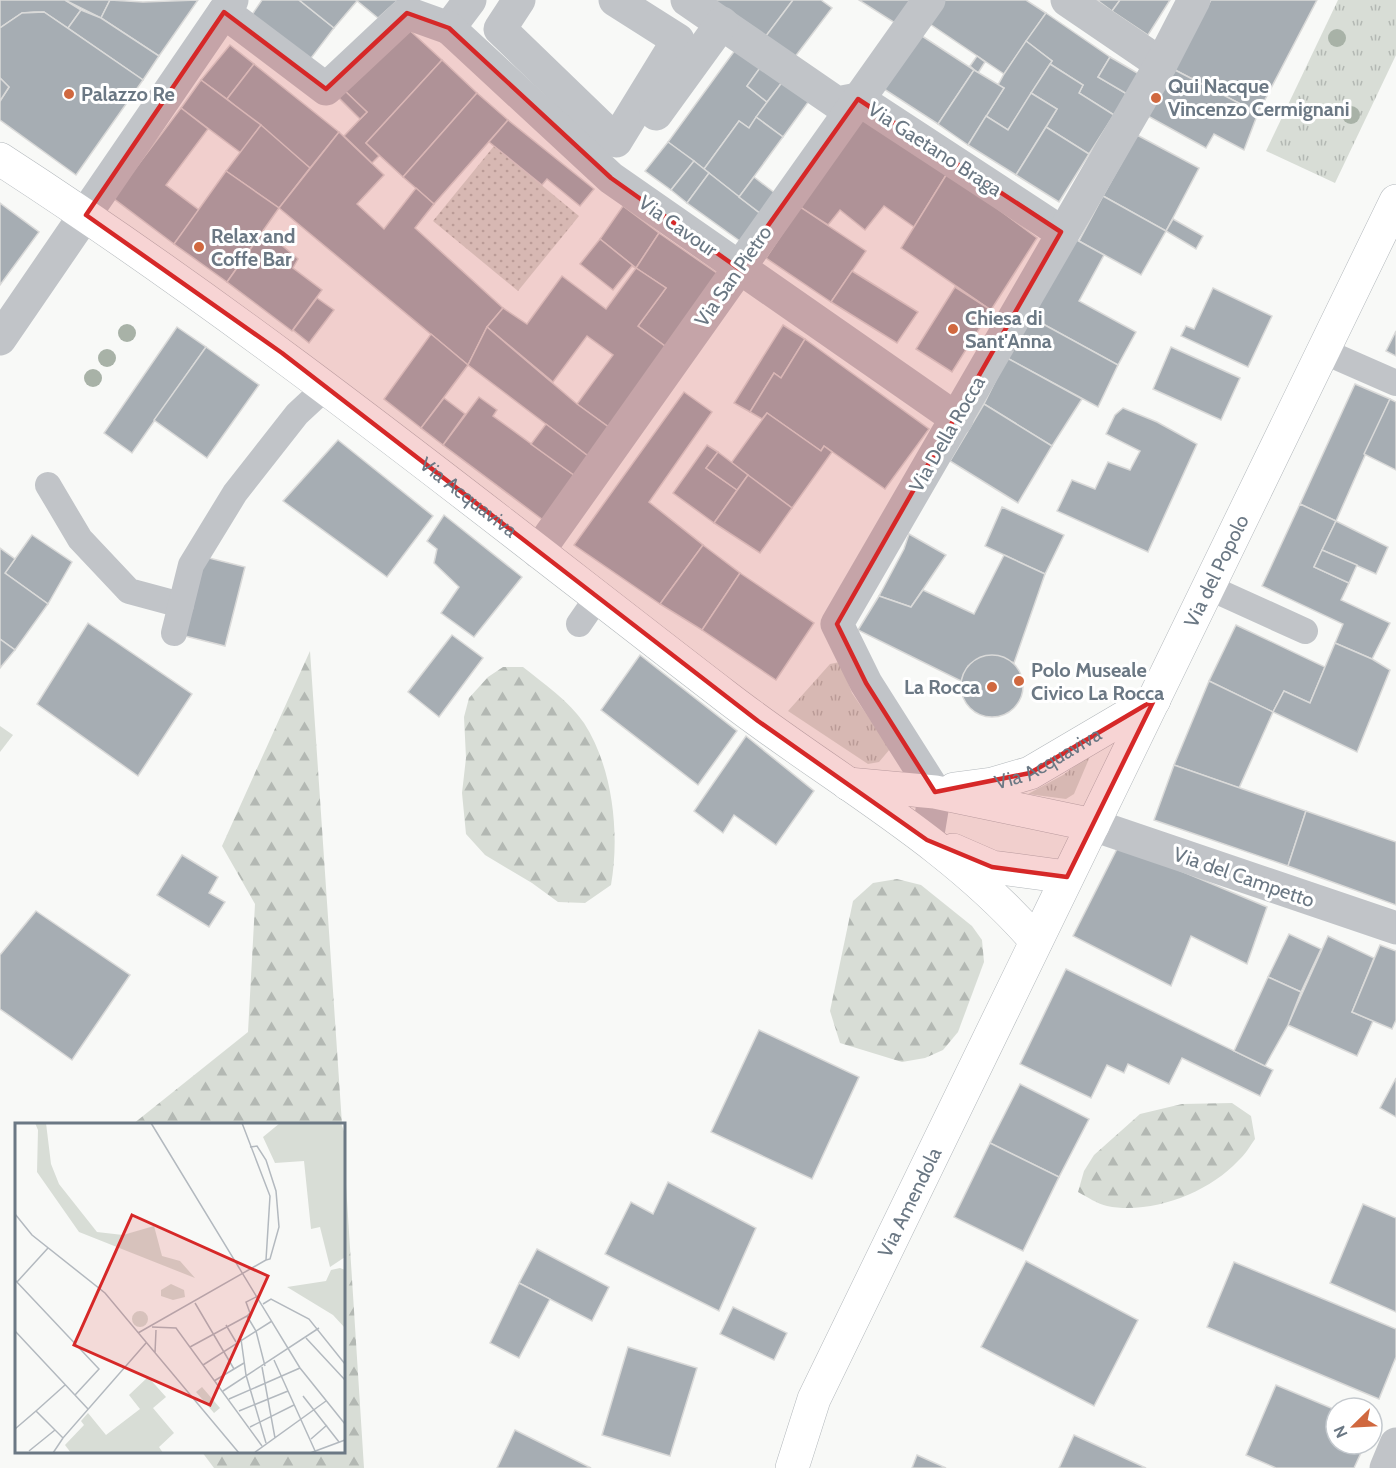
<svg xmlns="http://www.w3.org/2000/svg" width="1396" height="1468" font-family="Cabin,sans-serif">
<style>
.grass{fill:url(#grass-tufts)}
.forest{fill:url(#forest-firs)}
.park{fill:#d8ddd6}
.garden{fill:url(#garden-dots)}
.building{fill:#a6adb3;stroke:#dadad9;stroke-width:1.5}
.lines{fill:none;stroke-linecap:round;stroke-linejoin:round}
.secondary-casing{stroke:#b3b8bc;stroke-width:34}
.lane{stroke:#c1c4c8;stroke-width:26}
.street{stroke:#c1c4c8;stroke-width:33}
.secondary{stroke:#fff;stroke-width:33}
.tree{fill:#a8b2a7}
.marked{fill:#d62828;fill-opacity:0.2;stroke:#d62828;stroke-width:4.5;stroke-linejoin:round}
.poi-dot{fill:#d0683f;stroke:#fff;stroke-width:2}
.labels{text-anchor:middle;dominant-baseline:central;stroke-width:6;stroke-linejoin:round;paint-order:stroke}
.poi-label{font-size:20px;font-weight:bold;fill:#6b7884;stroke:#fff;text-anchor:start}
.street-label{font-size:20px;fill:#6b7884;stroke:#fff}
.inset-road{fill:none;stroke:#b3b9bf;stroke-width:1.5}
.view{fill:#d62828;fill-opacity:0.15;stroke:#d62828;stroke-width:3}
.inset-edge{fill:none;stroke:#6b7884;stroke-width:3}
</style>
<defs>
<pattern id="grass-tufts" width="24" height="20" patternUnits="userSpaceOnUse" patternTransform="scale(1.5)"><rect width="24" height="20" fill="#d8ddd6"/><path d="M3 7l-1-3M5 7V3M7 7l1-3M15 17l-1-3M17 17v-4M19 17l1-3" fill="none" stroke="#b3b8b3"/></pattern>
<pattern id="forest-firs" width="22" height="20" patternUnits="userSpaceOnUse" patternTransform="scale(1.5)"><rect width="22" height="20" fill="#d8ddd6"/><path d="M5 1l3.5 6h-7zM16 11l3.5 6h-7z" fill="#b3b8b3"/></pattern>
<pattern id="garden-dots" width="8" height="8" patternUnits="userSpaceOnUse" patternTransform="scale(1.5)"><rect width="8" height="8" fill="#d8ddd6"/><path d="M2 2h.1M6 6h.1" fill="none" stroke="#b3b8b3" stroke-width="1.8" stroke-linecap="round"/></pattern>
</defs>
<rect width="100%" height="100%" fill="#f8f9f7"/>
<g class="grass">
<polygon points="1338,0 1396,0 1396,55 1335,183 1266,151"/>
<polygon points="840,662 852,693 890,749 879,762 868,764 788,711 830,664"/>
<polygon points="1091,754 1074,794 1066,799 1028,794 1063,775"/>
</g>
<g class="forest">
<polygon points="310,651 342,1124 133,1124 248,1032 255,904 222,846"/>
<path d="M503 667H523C543 683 569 701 584 723 613 768 620 834 611 885L585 903 558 902 532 883 485 855 466 834 462 793 466 758 464 717 469 698 488 677Z"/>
<polygon points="897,879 921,885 972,926 982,940 984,962 958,1032 943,1050 925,1058 902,1062 840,1043 830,1011 853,901 873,883"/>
<path d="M1232 1103 1251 1116 1255 1139C1250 1146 1245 1155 1238 1161 1208 1193 1151 1215 1107 1206 1098 1204 1087 1197 1078 1192L1084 1171 1094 1155 1140 1114 1182 1104Z"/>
<polygon points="344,1153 364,1468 214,1468 202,1452 344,1452"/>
</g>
<polygon class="park" points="0,726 13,735 0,752"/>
<polygon class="garden" points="494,146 579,216 518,291 433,221"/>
<g class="building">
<polygon points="0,0 65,0 81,10 68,28 44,12 34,12 22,13 0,28"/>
<polygon points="65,0 110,0 101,18"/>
<polygon points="110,0 143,2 198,0 159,56 101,18"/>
<polygon points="262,0 299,0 334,28 305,66 247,22"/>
<polygon points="299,0 356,0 357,1 334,28"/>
<polygon points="356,0 398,0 378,18"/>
<polygon points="711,0 793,0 760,44"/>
<polygon points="793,0 821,0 832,8 788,66 760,44"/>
<polygon points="859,0 911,0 895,23"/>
<polygon points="942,0 1026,0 1046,13 1004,74 927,22"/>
<polygon points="1097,0 1120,0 1112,11"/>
<polygon points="1120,0 1170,0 1148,35 1112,11"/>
<polygon points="1211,0 1317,0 1258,113 1173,69"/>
<polygon points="81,10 101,18 159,56 143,80 68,28"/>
<polygon points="44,12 143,80 76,175 0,120 0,101 9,87 0,78 0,28 22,13"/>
<polygon points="1046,13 1110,57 1098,77 1127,94 1114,115 1079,93 1083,85 1050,64 1052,61 1026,41"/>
<polygon points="405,26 442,60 366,143 379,156 372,163 344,136 367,112 345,91"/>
<polygon points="919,34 974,70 938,124 884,89"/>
<polygon points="1026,41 1052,61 1008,130 986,116 1004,88 998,85 1004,74"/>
<polygon points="230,45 254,64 227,99 201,80"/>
<polygon points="738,46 762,65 747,86 767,102 749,128 739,121 704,169 668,142"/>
<polygon points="977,56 985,62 978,73 970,66"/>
<polygon points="1110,57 1139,74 1127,94 1098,77"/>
<polygon points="442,60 477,93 403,177 366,143"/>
<polygon points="254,64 339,132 310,168 227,99"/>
<polygon points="1050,64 1083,85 1079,93 1114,115 1089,154 1046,127 1057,109 1031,93"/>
<polygon points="762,65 783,81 767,102 747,86"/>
<polygon points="1173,69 1258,113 1244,150 1214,134 1206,148 1146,115"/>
<polygon points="974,70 1004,88 968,145 938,124"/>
<polygon points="0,78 9,87 0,101"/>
<polygon points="201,80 261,125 241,153 181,108"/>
<polygon points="783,81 809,101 783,137 756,117"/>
<polygon points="345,91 367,112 360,119 335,94"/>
<polygon points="477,93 508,120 434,204 403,177"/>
<polygon points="1031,93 1057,109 1016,175 968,145 986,116 1008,130"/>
<polygon points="181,108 208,129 166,185 199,210 174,244 113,198"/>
<polygon points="861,111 948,172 914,227 884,206 865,230 840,210 828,225 800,207"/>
<polygon points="756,117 783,137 739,197 704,169 739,121 749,128"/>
<polygon points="508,120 594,189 580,206 547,179 542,185 489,142"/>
<polygon points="261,125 310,168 279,208 226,171"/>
<polygon points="1046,127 1089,154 1059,202 1016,175"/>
<polygon points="339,132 384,175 357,204 384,229 416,188 434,204 415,228 503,308 487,327 468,365 279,208"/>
<polygon points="1137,135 1199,168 1166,231 1103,196"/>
<polygon points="668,142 694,161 671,190 645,171"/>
<polygon points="694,161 709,173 687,203 671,190"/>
<polygon points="226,171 279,208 227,282 174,244"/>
<polygon points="948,172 1037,238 991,310 901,248"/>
<polygon points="709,173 765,217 744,244 687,203"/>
<polygon points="754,177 780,197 765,217 739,197"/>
<polygon points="1103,196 1166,231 1141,275 1079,241"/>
<polygon points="0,203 39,232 0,285"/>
<polygon points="623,206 659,233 636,268 600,239"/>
<polygon points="800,207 866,251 831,302 766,258"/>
<polygon points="1173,219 1203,236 1196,249 1166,231"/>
<polygon points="264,230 298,259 293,268 322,290 292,331 227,282"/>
<polygon points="659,233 724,278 673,352 638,326 666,288 636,268"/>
<polygon points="600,239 636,268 632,266 613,290 580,264"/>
<polygon points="1075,239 1104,255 1079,301 1136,332 1118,365 1032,318"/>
<polygon points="636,268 666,288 638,326 673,352 614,431 577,404 613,355 587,336 553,382 487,327 503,308 527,324 562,276 606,309"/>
<polygon points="852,271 918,312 897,343 831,302"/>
<polygon points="955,287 991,310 952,372 916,349"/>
<polygon points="1213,288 1272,316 1248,367 1181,336 1186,326 1194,329"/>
<polygon points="317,298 334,310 309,343 293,330"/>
<polygon points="1032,318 1118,365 1098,407 1007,358"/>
<polygon points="783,325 805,339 781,378 774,373 750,412 734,403"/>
<polygon points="177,327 206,347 132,453 104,433"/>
<polygon points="487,327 577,404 614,431 592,459 468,365"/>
<polygon points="1396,331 1396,356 1386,351"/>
<polygon points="431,334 468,365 421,428 384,399"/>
<polygon points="805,339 929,429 885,489 824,446 821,451 767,413 762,419 750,412 774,373 781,378"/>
<polygon points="206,347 259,385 207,458 154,420"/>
<polygon points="1171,347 1240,378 1221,420 1153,389"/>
<polygon points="1007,358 1082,399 1052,446 984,404"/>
<polygon points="1355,384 1390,399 1336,521 1300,504"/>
<polygon points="684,392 712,412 649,502 703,545 660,604 574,545"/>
<polygon points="479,397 497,410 493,416 578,478 547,523 443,445"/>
<polygon points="444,398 465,414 443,445 421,428"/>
<polygon points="1390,399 1396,402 1396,470 1364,454"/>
<polygon points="984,404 1052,446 1018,503 950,461"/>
<polygon points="1123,408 1157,422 1197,444 1148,552 1057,511 1072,480 1095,489 1108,462 1130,470 1140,451 1106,434 1115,415"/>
<polygon points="767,413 821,451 824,446 832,452 792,508 731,463"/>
<polygon points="546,424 592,459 578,478 531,444"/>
<polygon points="338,440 433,516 387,577 283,501"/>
<polygon points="707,445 718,452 706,468 737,490 714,523 673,493"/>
<polygon points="718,452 748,475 737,490 706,468"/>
<polygon points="748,475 792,508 760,553 714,523"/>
<polygon points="1300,504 1336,521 1314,567 1349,583 1341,600 1390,623 1372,659 1335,643 1343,624 1262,586"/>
<polygon points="1002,507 1064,535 1045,574 985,546"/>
<polygon points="444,515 522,577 474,637 441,613 459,587 434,563 437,549 427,541"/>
<polygon points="1336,521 1388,547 1376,574 1322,550"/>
<polygon points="909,534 946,555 911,607 879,596 904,549"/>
<polygon points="32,535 72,562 48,604 5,573"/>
<polygon points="703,545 740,573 702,630 660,604"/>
<polygon points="0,548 15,559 5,573 48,604 15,650 0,639"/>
<polygon points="1322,550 1357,565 1349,583 1314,567"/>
<polygon points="1004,555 1045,574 1014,663 998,656 982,657 968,666 961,681 858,630 879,596 911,607 923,590 974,614"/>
<polygon points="205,557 245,567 225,646 185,636"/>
<polygon points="740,573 814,623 776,680 702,630"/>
<polygon points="88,623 192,694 138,776 37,704"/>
<polygon points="1236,625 1325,667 1310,703 1284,691 1273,712 1209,681"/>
<polygon points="452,635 483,658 439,717 408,692"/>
<polygon points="0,639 15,650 0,668"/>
<polygon points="1335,643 1372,659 1390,670 1357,752 1273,712 1284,691 1310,703"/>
<circle cx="992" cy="686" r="31"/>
<polygon points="640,655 737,731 698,785 601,710"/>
<polygon points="1209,681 1273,712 1239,788 1174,765"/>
<polygon points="746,736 814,791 776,845 734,815 723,833 694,811"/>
<polygon points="1174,765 1306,811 1288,866 1154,820"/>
<polygon points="1306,811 1396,842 1396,905 1288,866"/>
<polygon points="1119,845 1267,907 1247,964 1191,936 1171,986 1073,936"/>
<polygon points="182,855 218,877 209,893 225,902 209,927 157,895"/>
<polygon points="36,911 130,975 72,1060 0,1009 0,955"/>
<polygon points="1289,934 1321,949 1301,992 1268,977"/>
<polygon points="1328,936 1374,958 1352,1012 1373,1021 1357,1056 1288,1025"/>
<polygon points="1380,945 1396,951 1396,1020 1392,1029 1352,1012"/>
<polygon points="1066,969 1273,1070 1260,1096 1182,1058 1169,1084 1128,1064 1124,1073 1107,1065 1091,1098 1020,1064"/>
<polygon points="1268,977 1301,992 1288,1025 1265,1066 1234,1051"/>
<polygon points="759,1030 859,1077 812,1179 711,1132"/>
<polygon points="1396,1078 1396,1117 1380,1108"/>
<polygon points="1020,1084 1089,1119 1059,1177 990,1143"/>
<polygon points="990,1143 1059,1177 1023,1251 954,1217"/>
<polygon points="668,1182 756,1228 719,1311 605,1254 631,1202 653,1214"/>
<polygon points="1363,1204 1396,1218 1396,1312 1330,1283"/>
<polygon points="537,1249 609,1287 592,1321 519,1283"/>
<polygon points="1026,1261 1138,1320 1094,1406 981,1347"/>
<polygon points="1234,1262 1396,1329 1396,1357 1379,1399 1207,1327"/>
<polygon points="519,1283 550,1299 519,1358 490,1343"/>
<polygon points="733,1307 787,1333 774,1360 720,1334"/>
<polygon points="628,1347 697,1368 670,1456 602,1435"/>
<polygon points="1276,1385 1336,1410 1336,1444 1365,1444 1354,1468 1276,1468 1246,1455"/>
<polygon points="515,1430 591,1468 497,1468"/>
<polygon points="1074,1435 1146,1468 1059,1468"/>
<polygon points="917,1455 946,1468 912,1468"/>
</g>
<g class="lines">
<defs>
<g id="secondary">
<path id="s1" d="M0 159C252 322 486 512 724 695 828 776 949 840 1036 941"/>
<polyline points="848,784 935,792 1093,825"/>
<path id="s2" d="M954 789 992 784 1030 773 1154 700"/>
<polyline points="953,850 992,867 1067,877"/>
<path id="s3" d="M792 1468 814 1399 1396 201"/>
</g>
</defs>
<use href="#secondary" class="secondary-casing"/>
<g class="lane">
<polyline points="1323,351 1396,383"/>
<polyline points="48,485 80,539 129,591 181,605"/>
<polyline points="1208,587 1305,631"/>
<polyline points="579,624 597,598"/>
<polyline points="174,633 191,565 235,493 297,414 326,387"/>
</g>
<g class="street">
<polyline points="519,0 500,29 616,141 678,40 615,0"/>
<polyline points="687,0 837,103 858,99 1061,232"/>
<polyline points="1067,0 1161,64"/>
<polyline points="224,12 326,89 407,13 449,28 470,0"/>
<polyline points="449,28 611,178 957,419"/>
<polyline points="656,114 722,23"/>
<polyline points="0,339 232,0"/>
<polyline points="538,552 929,0"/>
<polyline points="1093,825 1396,928"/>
<polyline points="927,840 935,792 866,683 837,624 1161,64 1194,0"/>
<polyline points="1386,1468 1396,1444"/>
</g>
<use href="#secondary" class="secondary"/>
</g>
<g class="tree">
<circle cx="1337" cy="38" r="9"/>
<circle cx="1351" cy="115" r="9"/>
<circle cx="127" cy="333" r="9"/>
<circle cx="107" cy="358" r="9"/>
<circle cx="93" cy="378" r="9"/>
</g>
<path class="marked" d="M224 12 326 89 407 13 449 28 611 178 738 268 858 99 1061 232 837 624 866 683 935 792 1030 773 1154 700 1067 877 992 867 927 840 758 721 282 353 86 215Z"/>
<g class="poi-dot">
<circle cx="69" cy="94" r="6"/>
<circle cx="1156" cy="98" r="6"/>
<circle cx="199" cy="247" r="6"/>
<circle cx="953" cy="329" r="6"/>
<circle cx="1019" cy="681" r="6"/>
<circle cx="992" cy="687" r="6"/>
</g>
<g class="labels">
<g class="poi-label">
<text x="1168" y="86">Qui Nacque<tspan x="1168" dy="23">Vincenzo Cermignani</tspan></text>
<text x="81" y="94">Palazzo Re</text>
<text x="211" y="236">Relax and<tspan x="211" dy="23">Coffe Bar</tspan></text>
<text x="965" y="318">Chiesa di<tspan x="965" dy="23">Sant'Anna</tspan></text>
<text x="1031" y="670">Polo Museale<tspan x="1031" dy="23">Civico La Rocca</tspan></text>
<text x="980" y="687" text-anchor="end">La Rocca</text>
</g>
<g class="street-label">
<text transform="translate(935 149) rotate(33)">Via Gaetano Braga</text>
<text transform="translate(678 226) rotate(35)">Via Cavour</text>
<text transform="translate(733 276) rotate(-55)">Via San Pietro</text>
<text transform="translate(947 434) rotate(-60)">Via Della Rocca</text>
<text stroke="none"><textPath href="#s1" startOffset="578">Via Acquaviva</textPath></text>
<text stroke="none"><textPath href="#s3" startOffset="993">Via del Popolo</textPath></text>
<text stroke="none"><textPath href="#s2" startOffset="100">Via Acquaviva</textPath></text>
<text transform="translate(1244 877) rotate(19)">Via del Campetto</text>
<text stroke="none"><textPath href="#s3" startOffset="291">Via Amendola</textPath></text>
</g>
</g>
<g transform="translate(15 1123)">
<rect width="330" height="330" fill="#f8f9f7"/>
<path d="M265 0H326L330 11V134L315 144 305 104 296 106 289 38 260 40 248 14ZM187 264 205 285 199 290 181 269Z" fill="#d8ddd6"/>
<path d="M20 0H31L36 41 44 61 82 109 108 112 139 103 147 133 165 138 180 155 64 109 22 49 23 7ZM325 145 330 147V205L318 192 272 164 311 158 316 147ZM156 161 169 167 170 174 158 177 146 173V167ZM117 196a8 8 0 1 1 16 0a8 8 0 1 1-16 0Z" fill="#d8ddd6"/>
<path d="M133 254 151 274 138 285 159 310 144 324 148 330H56L50 322 69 302 66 298 73 290 91 312 125 286 114 272Z" fill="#d8ddd6"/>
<path class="inset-road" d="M136 0 285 245 330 301M235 24 242 23 251 37 261 68 264 104 255 136 251 137M0 91 17 112 90 170 224 330M0 157 84 246 60 272M2 159 33 125M243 173 231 179 235 190 232 193 241 208 250 243M180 180 219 246M248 181 256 176 294 196 330 241M211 202 221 219M137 204 161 205 247 323M0 208 73 286M123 210 251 137 255 73 227 0M291 215 330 257M226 216 231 252 251 320M175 224 232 193M140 230 141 207M259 237 301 330M188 242 257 198M247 244 260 315M199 258 229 240M208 268 304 205M288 273 324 319M214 276 285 245M21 288 50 262M224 288 273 268M235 304 279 282M0 306 21 288 48 315 131 220M296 316 312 302M14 328 40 307M38 330 48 315M239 330 311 278M295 330 330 317"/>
<path class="view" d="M117 92 253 153 195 282 59 222Z"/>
<rect width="330" height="330" class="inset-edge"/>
</g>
<g transform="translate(1354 1426) rotate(246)"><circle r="28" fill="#ffffff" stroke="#c4c9ce" stroke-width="1.5"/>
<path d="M0-4.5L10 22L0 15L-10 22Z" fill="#d0683f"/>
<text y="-9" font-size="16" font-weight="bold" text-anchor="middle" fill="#6b7884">N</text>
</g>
</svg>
